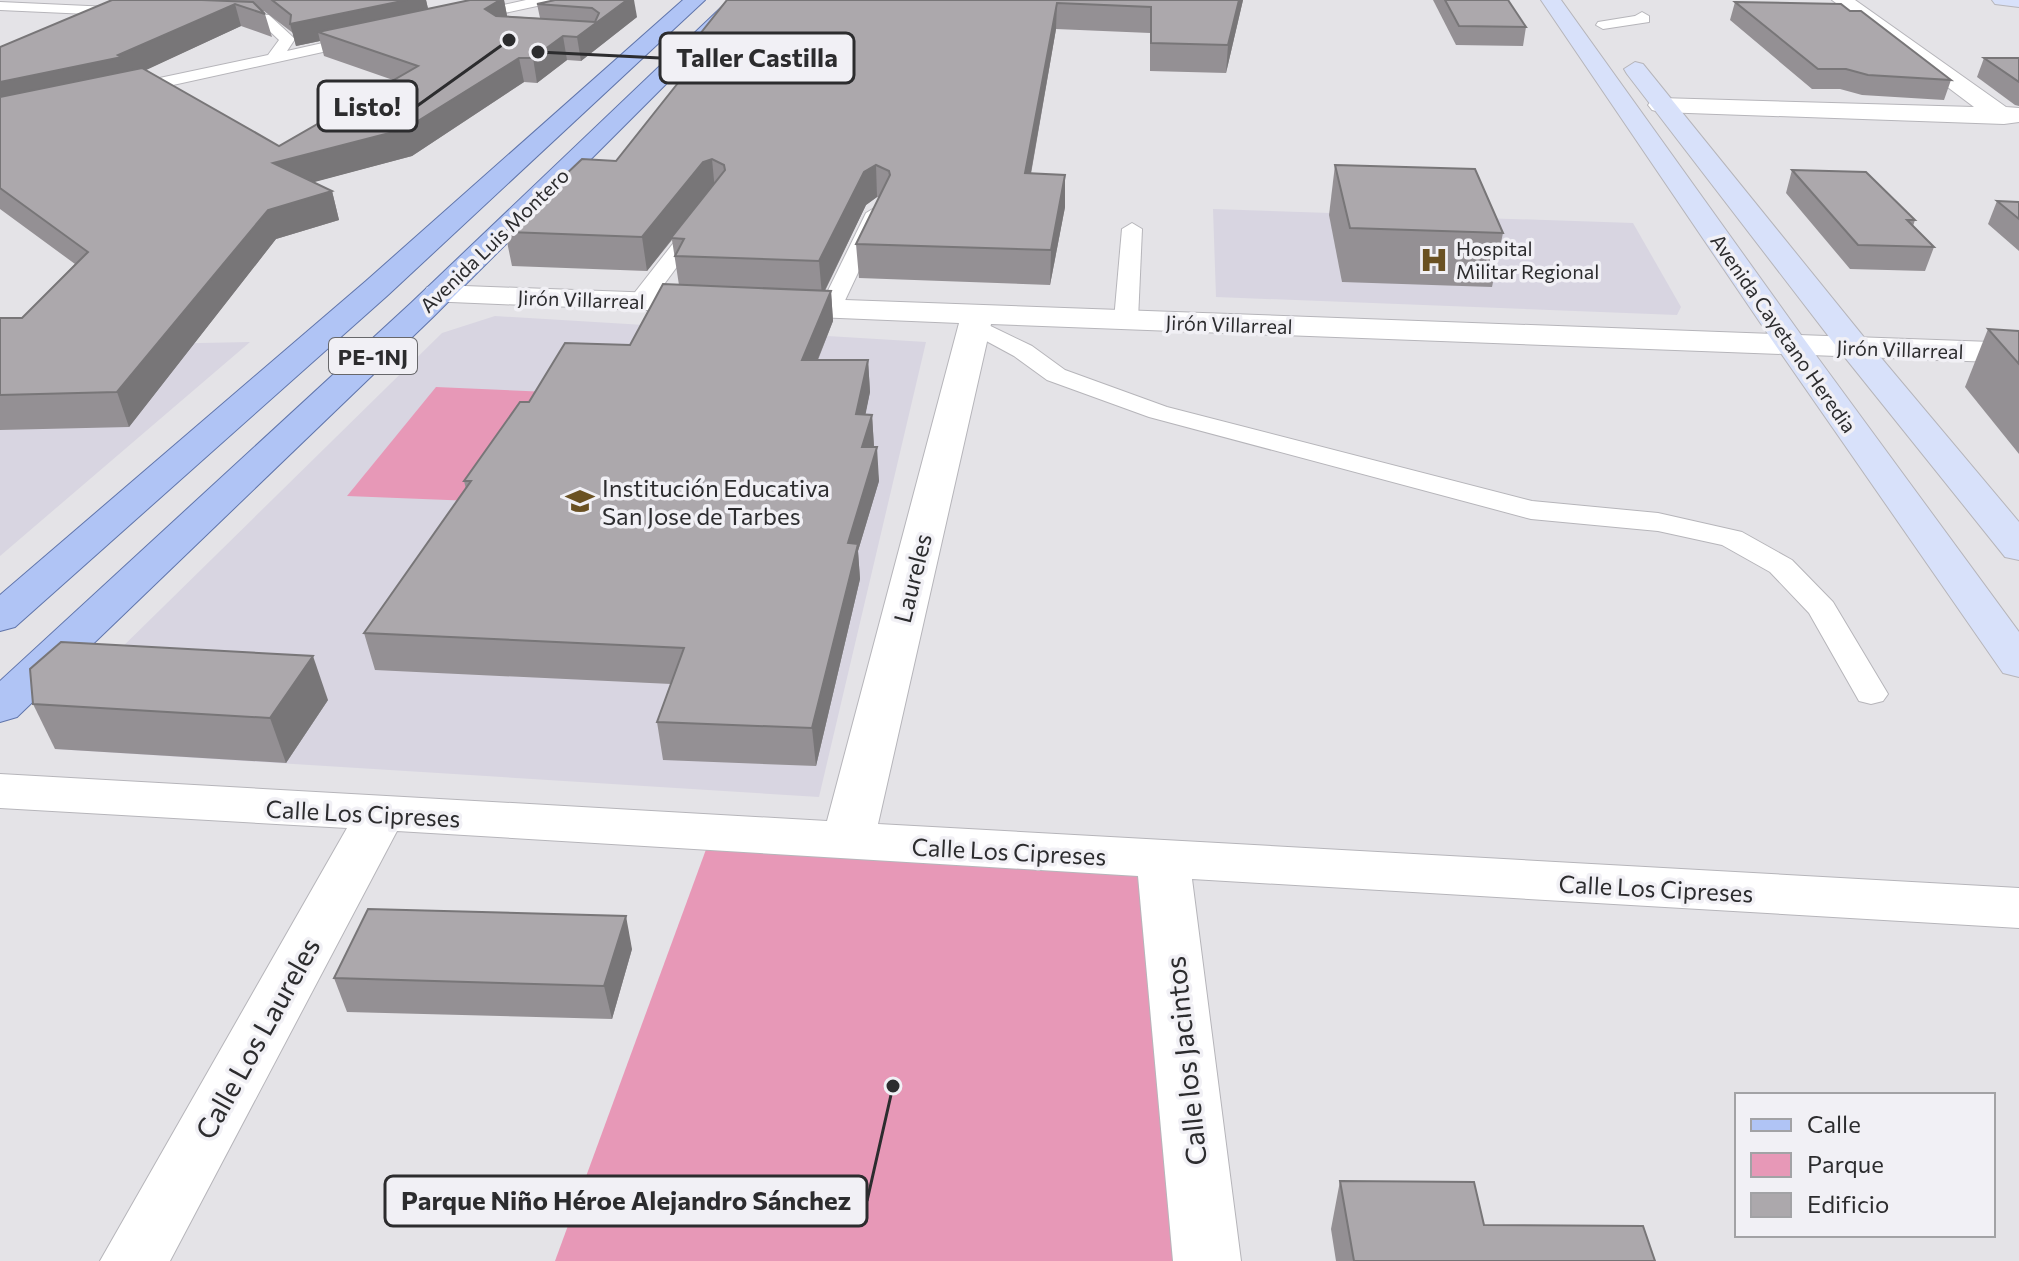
<svg xmlns="http://www.w3.org/2000/svg" width="2019" height="1261" font-family="Commissioner,sans-serif">
<style>
.built{fill:#d8d5e1}
.green{fill:#e798b7}
.lines{fill:none;stroke-linecap:round;stroke-linejoin:round}
.service-casing{stroke:#b6b5ba;stroke-width:2}
.minor-casing{stroke:#b6b5ba;stroke-width:2}
.secondary-casing{stroke:#b6b5ba;stroke-width:2}
.primary-casing{stroke:#6075ab;stroke-width:2}
.service{fill:#fff;fill-rule:evenodd}
.minor{fill:#fff;fill-rule:evenodd}
.secondary{fill:#d8e1fa;fill-rule:evenodd}
.primary{fill:#b0c4f5;fill-rule:evenodd}
.wall{fill:#949094;fill-rule:evenodd}
.shaded-wall{fill:#787678}
.building{fill:#aca8ac;stroke:#787678;stroke-width:2}
.labels{text-anchor:middle;dominant-baseline:central;stroke-width:7;stroke-linejoin:round;paint-order:stroke}
.far-street-label{font-size:20px;fill:#2c2c2e;stroke:#f1f0f5}
.far-poi-label{font-size:20px;fill:#2c2c2e;stroke:#f1f0f5;text-anchor:start}
.shield{fill:#f1f0f5;stroke:#67676a;stroke-width:2}
.shield-label{font-size:22px;font-weight:bold;fill:#2c2c2e}
.poi-label{font-size:24px;fill:#2c2c2e;stroke:#f1f0f5;text-anchor:start}
.street-label{font-size:24px;fill:#2c2c2e;stroke:#f1f0f5}
.near-street-label{font-size:28px;fill:#2c2c2e;stroke:#f1f0f5}
.leader{fill:none;stroke:#2c2c2e;stroke-width:3}
.callout-dot{fill:#2c2c2e;stroke:#f1f0f5;stroke-width:3}
.callout{fill:#f1f0f5;stroke:#2c2c2e;stroke-width:3}
.callout-label{font-size:26px;text-anchor:middle;font-weight:bold;fill:#2c2c2e}
</style>
<rect width="100%" height="100%" fill="#e4e3e7"/>
<g class="built">
<polygon points="1213,209 1633,223 1681,307 1677,315 1216,297"/>
<polygon points="495,316 926,342 819,797 55,749 110,659 442,333"/>
<polygon points="250,342 0,556 0,347"/>
</g>
<g class="green">
<polygon points="436,387 549,392 473,501 347,496"/>
<polygon points="708,844 1135,871 1157,911 1179,1261 555,1261"/>
</g>
<g class="lines">
<defs>
<g id="service">
<polygon points="526,0 553,0 551,3 463,22 456,18 458,15"/>
<polygon points="0,2 132,8 139,12 132,16 0,10"/>
<polygon points="226,12 269,15 295,39 287,51 363,34 371,39 368,42 123,96 117,95 115,91 117,87 268,55 279,40 260,22 221,19 219,16"/>
<polygon points="1642,12 1649,16 1649,22 1603,29 1596,25 1598,22 1635,16"/>
<polygon points="876,207 886,213 841,309 838,314 822,314 819,309 866,213"/>
<polygon points="700,216 710,222 648,306 632,306 629,301 632,296 693,218"/>
<polygon points="1132,223 1142,229 1138,320 1134,325 1118,325 1114,320 1122,229"/>
<polygon points="974,318 1032,346 1065,370 1167,407 1532,501 1658,513 1742,532 1792,560 1833,602 1888,694 1883,701 1871,704 1859,701 1809,613 1770,572 1722,545 1658,531 1531,519 1149,417 1047,380 1014,356 966,330 962,325 966,320"/>
</g>
<g id="minor">
<polygon points="1832,0 1855,0 2006,107 2019,108 2019,122 2004,124 1660,112 1652,110 1648,105 1652,100 1660,98 1974,107"/>
<polygon points="438,285 2019,343 2019,363 991,324 878,824 2019,888 2019,928 1192,879 1241,1261 1173,1261 1138,876 397,831 170,1261 100,1261 347,828 0,808 0,774 827,821 959,323 427,301 423,294 427,287"/>
</g>
<g id="secondary">
<polygon points="1541,0 1561,0 1804,339 2019,632 2019,677 2003,673 1776,346"/>
<polygon points="1992,0 2019,0 2019,7 1995,4"/>
<polygon points="1635,62 1643,64 1867,341 2019,522 2019,560 2005,557 1843,355 1627,74 1624,69"/>
</g>
<g id="primary">
<polygon points="683,0 705,0 388,295 15,627 0,631 0,595 366,281"/>
<polygon points="729,0 750,0 433,317 17,717 0,722 0,681 411,303"/>
</g>
</defs>
<use href="#service" class="service-casing"/>
<use href="#minor" class="minor-casing"/>
<use href="#secondary" class="secondary-casing"/>
<use href="#primary" class="primary-casing"/>
<use href="#service" class="service"/>
<use href="#minor" class="minor"/>
<use href="#secondary" class="secondary"/>
<use href="#primary" class="primary"/>
</g>
<g class="wall">
<path d="M112 0H426L428 9 504 0 507 16 540 18 537 4 555 0 637 17 581 61 567 60 537 83 524 82 412 156 313 182 332 191 339 220 276 239 129 427 0 430V318H22L75 264 0 209V47ZM262 11H264L293 33 296 46 320 41 324 56 393 80 279 146 145 70 241 26 272 37 265 14Z"/>
<polygon points="727,0 1243,0 1226,73 1150,71 1150,33 1056,29 1031,174 1065,175 1065,207 1050,285 859,278 856,244 879,198 877,197 866,205 825,291 831,291 833,321 818,360 868,360 870,392 865,414 872,415 874,447 879,481 858,551 860,579 816,766 663,760 657,722 671,684 375,670 364,633 466,489 464,481 529,402 630,345 679,285 672,240 647,271 512,266 505,232 616,161 683,76 681,58 697,53 696,39"/>
<polygon points="1433,0 1508,0 1526,27 1523,46 1456,45"/>
<polygon points="1735,2 1850,11 1951,80 1944,100 1862,95 1840,89 1812,89 1730,20"/>
<polygon points="1984,58 2019,58 2019,106 2015,105 1977,77"/>
<polygon points="1335,165 1503,233 1492,287 1342,282 1329,215"/>
<polygon points="1792,170 1915,220 1913,226 1934,247 1925,271 1850,269 1786,193"/>
<polygon points="1997,201 2019,202 2019,251 1988,224"/>
<polygon points="1988,329 2019,331 2019,454 1965,387"/>
<polygon points="328,700 286,763 55,749 33,704"/>
<polygon points="632,949 612,1019 347,1012 334,978"/>
<polygon points="1340,1181 1484,1225 1655,1261 1336,1261 1331,1229"/>
</g>
<g class="shaded-wall">
<polygon points="407,0 426,0 430,17 318,32 320,41 296,46 290,24"/>
<polygon points="500,0 504,0 508,21 489,32 485,9"/>
<polygon points="627,0 634,0 637,17 581,61 577,37"/>
<polygon points="1239,0 1243,0 1226,73 1228,45"/>
<polygon points="1057,3 1056,29 1025,206 1025,173"/>
<polygon points="235,4 241,26 129,78 0,110 0,82 118,55"/>
<polygon points="563,36 567,60 537,83 533,58"/>
<polygon points="519,58 524,82 412,156 281,191 273,163"/>
<polygon points="712,159 715,191 707,194 647,271 642,237 703,162"/>
<polygon points="876,165 877,197 866,205 822,296 819,261 864,172"/>
<polygon points="1065,175 1065,207 1050,285 1051,250"/>
<polygon points="332,191 339,220 276,239 129,427 117,392 268,210"/>
<polygon points="831,291 833,321 805,391 802,360"/>
<polygon points="868,360 870,392 859,447 856,414"/>
<polygon points="872,415 874,447 862,447"/>
<polygon points="877,447 879,481 858,551 860,579 816,766 812,728 848,543"/>
<polygon points="313,656 328,700 286,763 270,718"/>
<polygon points="626,916 632,949 612,1019 604,986"/>
</g>
<g class="building">
<polygon points="112,0 202,0 253,2 265,14 235,4 118,55 122,57 0,82 0,47"/>
<polygon points="272,0 407,0 290,24 291,15"/>
<polygon points="470,0 500,0 485,9 496,16 595,22 599,13 592,8 537,4 555,0 627,0 577,37 563,36 533,58 519,58 405,129 273,163 332,191 268,210 117,392 0,395 0,318 22,318 88,252 0,188 0,97 142,68 279,146 418,66 318,32"/>
<polygon points="727,0 1239,0 1228,45 1151,43 1151,7 1057,3 1025,173 1065,175 1051,250 856,244 890,175 889,171 876,165 864,172 819,261 675,256 684,239 671,238 725,170 724,165 712,159 703,162 642,237 505,232 582,159 616,161 697,59 681,58 686,52 831,58 841,53 841,48 831,42 696,39"/>
<polygon points="1445,0 1508,0 1526,27 1459,26"/>
<polygon points="1735,2 1841,4 1850,11 1861,11 1951,80 1868,75 1846,69 1818,69"/>
<polygon points="1984,58 2019,58 2019,82"/>
<polygon points="1335,165 1475,169 1503,233 1350,228"/>
<polygon points="1792,170 1866,172 1915,220 1907,220 1934,247 1858,245"/>
<polygon points="1997,201 2019,202 2019,219"/>
<polygon points="663,284 831,291 802,360 868,360 856,414 872,415 862,447 877,447 848,543 858,544 812,728 657,722 684,648 364,633 471,481 464,481 520,402 529,402 565,343 630,345"/>
<polygon points="1988,329 2019,331 2019,364"/>
<polygon points="61,642 313,656 270,718 33,704 30,669"/>
<polygon points="368,909 626,916 604,986 334,978"/>
<polygon points="1340,1181 1474,1182 1484,1225 1643,1226 1655,1261 1354,1261"/>
</g>
<defs>
<symbol id="hospital-bare" viewBox="-9 -9 18 18"><path d="M-5-5h3v3.5h4V-5h3V5h-3V1.5h-4V5h-3Z" fill="#6a5122" stroke="#f1f0f5" stroke-width="2.5" paint-order="stroke"/></symbol>
<symbol id="school-bare" viewBox="-9 -9 18 18"><path d="M0-5L7-2L0 1L-7-2ZM-4 1L0 2.5L4 1V4Q0 6-4 4Z" fill="#6a5122" stroke="#f1f0f5" stroke-width="2.5" paint-order="stroke"/></symbol>
</defs>
<g fill-rule="evenodd">
<use href="#hospital-bare" x="1414" y="240" width="40" height="40"/>
<use href="#school-bare" x="560" y="481" width="40" height="40"/>
</g>
<g class="labels">
<g class="far-street-label">
<text transform="translate(494 240) rotate(-44)">Avenida Luis Montero</text>
<text transform="translate(581 299) rotate(2)">Jirón Villarreal</text>
<text transform="translate(1229 324) rotate(2)">Jirón Villarreal</text>
<text transform="translate(1784 333) rotate(55)">Avenida Cayetano Heredia</text>
<text transform="translate(1900 349) rotate(2)">Jirón Villarreal</text>
</g>
<g class="far-poi-label">
<text x="1456" y="248">Hospital<tspan x="1456" dy="23">Militar Regional</tspan></text>
</g>
<rect class="shield" x="329" y="338" width="88" height="36" rx="6"/>
<g class="shield-label">
<text x="373" y="356">PE-1NJ</text>
</g>
<g class="poi-label">
<text x="602" y="487">Institución Educativa<tspan x="602" dy="28">San Jose de Tarbes</tspan></text>
</g>
<g class="street-label">
<text transform="translate(912 578) rotate(-76)">Laureles</text>
<text transform="translate(363 813) rotate(3)">Calle Los Cipreses</text>
<text transform="translate(1009 851) rotate(3)">Calle Los Cipreses</text>
<text transform="translate(1656 888) rotate(3)">Calle Los Cipreses</text>
</g>
<g class="near-street-label">
<text transform="translate(257 1038) rotate(-61)">Calle Los Laureles</text>
<text transform="translate(1185 1061) rotate(-96)">Calle los Jacintos</text>
</g>
</g>
<path class="leader" d="M538 52L660 58M509 40L417 106M893 1086L867 1201"/>
<g class="callout-dot">
<circle cx="538" cy="52" r="8"/>
<circle cx="509" cy="40" r="8"/>
<circle cx="893" cy="1086" r="8"/>
</g>
<g class="callout">
<rect x="660" y="33" width="194" height="50" rx="8"/>
<rect x="318" y="81" width="99" height="50" rx="8"/>
<rect x="385" y="1176" width="482" height="50" rx="8"/>
</g>
<g class="callout-label">
<text x="757" y="67">Taller Castilla</text>
<text x="367" y="116">Listo!</text>
<text x="626" y="1210">Parque Niño Héroe Alejandro Sánchez</text>
</g>
<rect x="1735" y="1093" width="260" height="144" fill="#f1f0f5" stroke="#a2a2a5" stroke-width="2"/>
<rect x="1751" y="1119" width="40" height="12" fill="#b0c4f5" stroke="#a2a2a5" stroke-width="2"/>
<text x="1807" y="1133" font-size="24" fill="#2c2c2e">Calle</text>
<rect x="1751" y="1153" width="40" height="24" fill="#e798b7" stroke="#a2a2a5" stroke-width="2"/>
<text x="1807" y="1173" font-size="24" fill="#2c2c2e">Parque</text>
<rect x="1751" y="1193" width="40" height="24" fill="#aca8ac" stroke="#a2a2a5" stroke-width="2"/>
<text x="1807" y="1213" font-size="24" fill="#2c2c2e">Edificio</text>
</svg>
